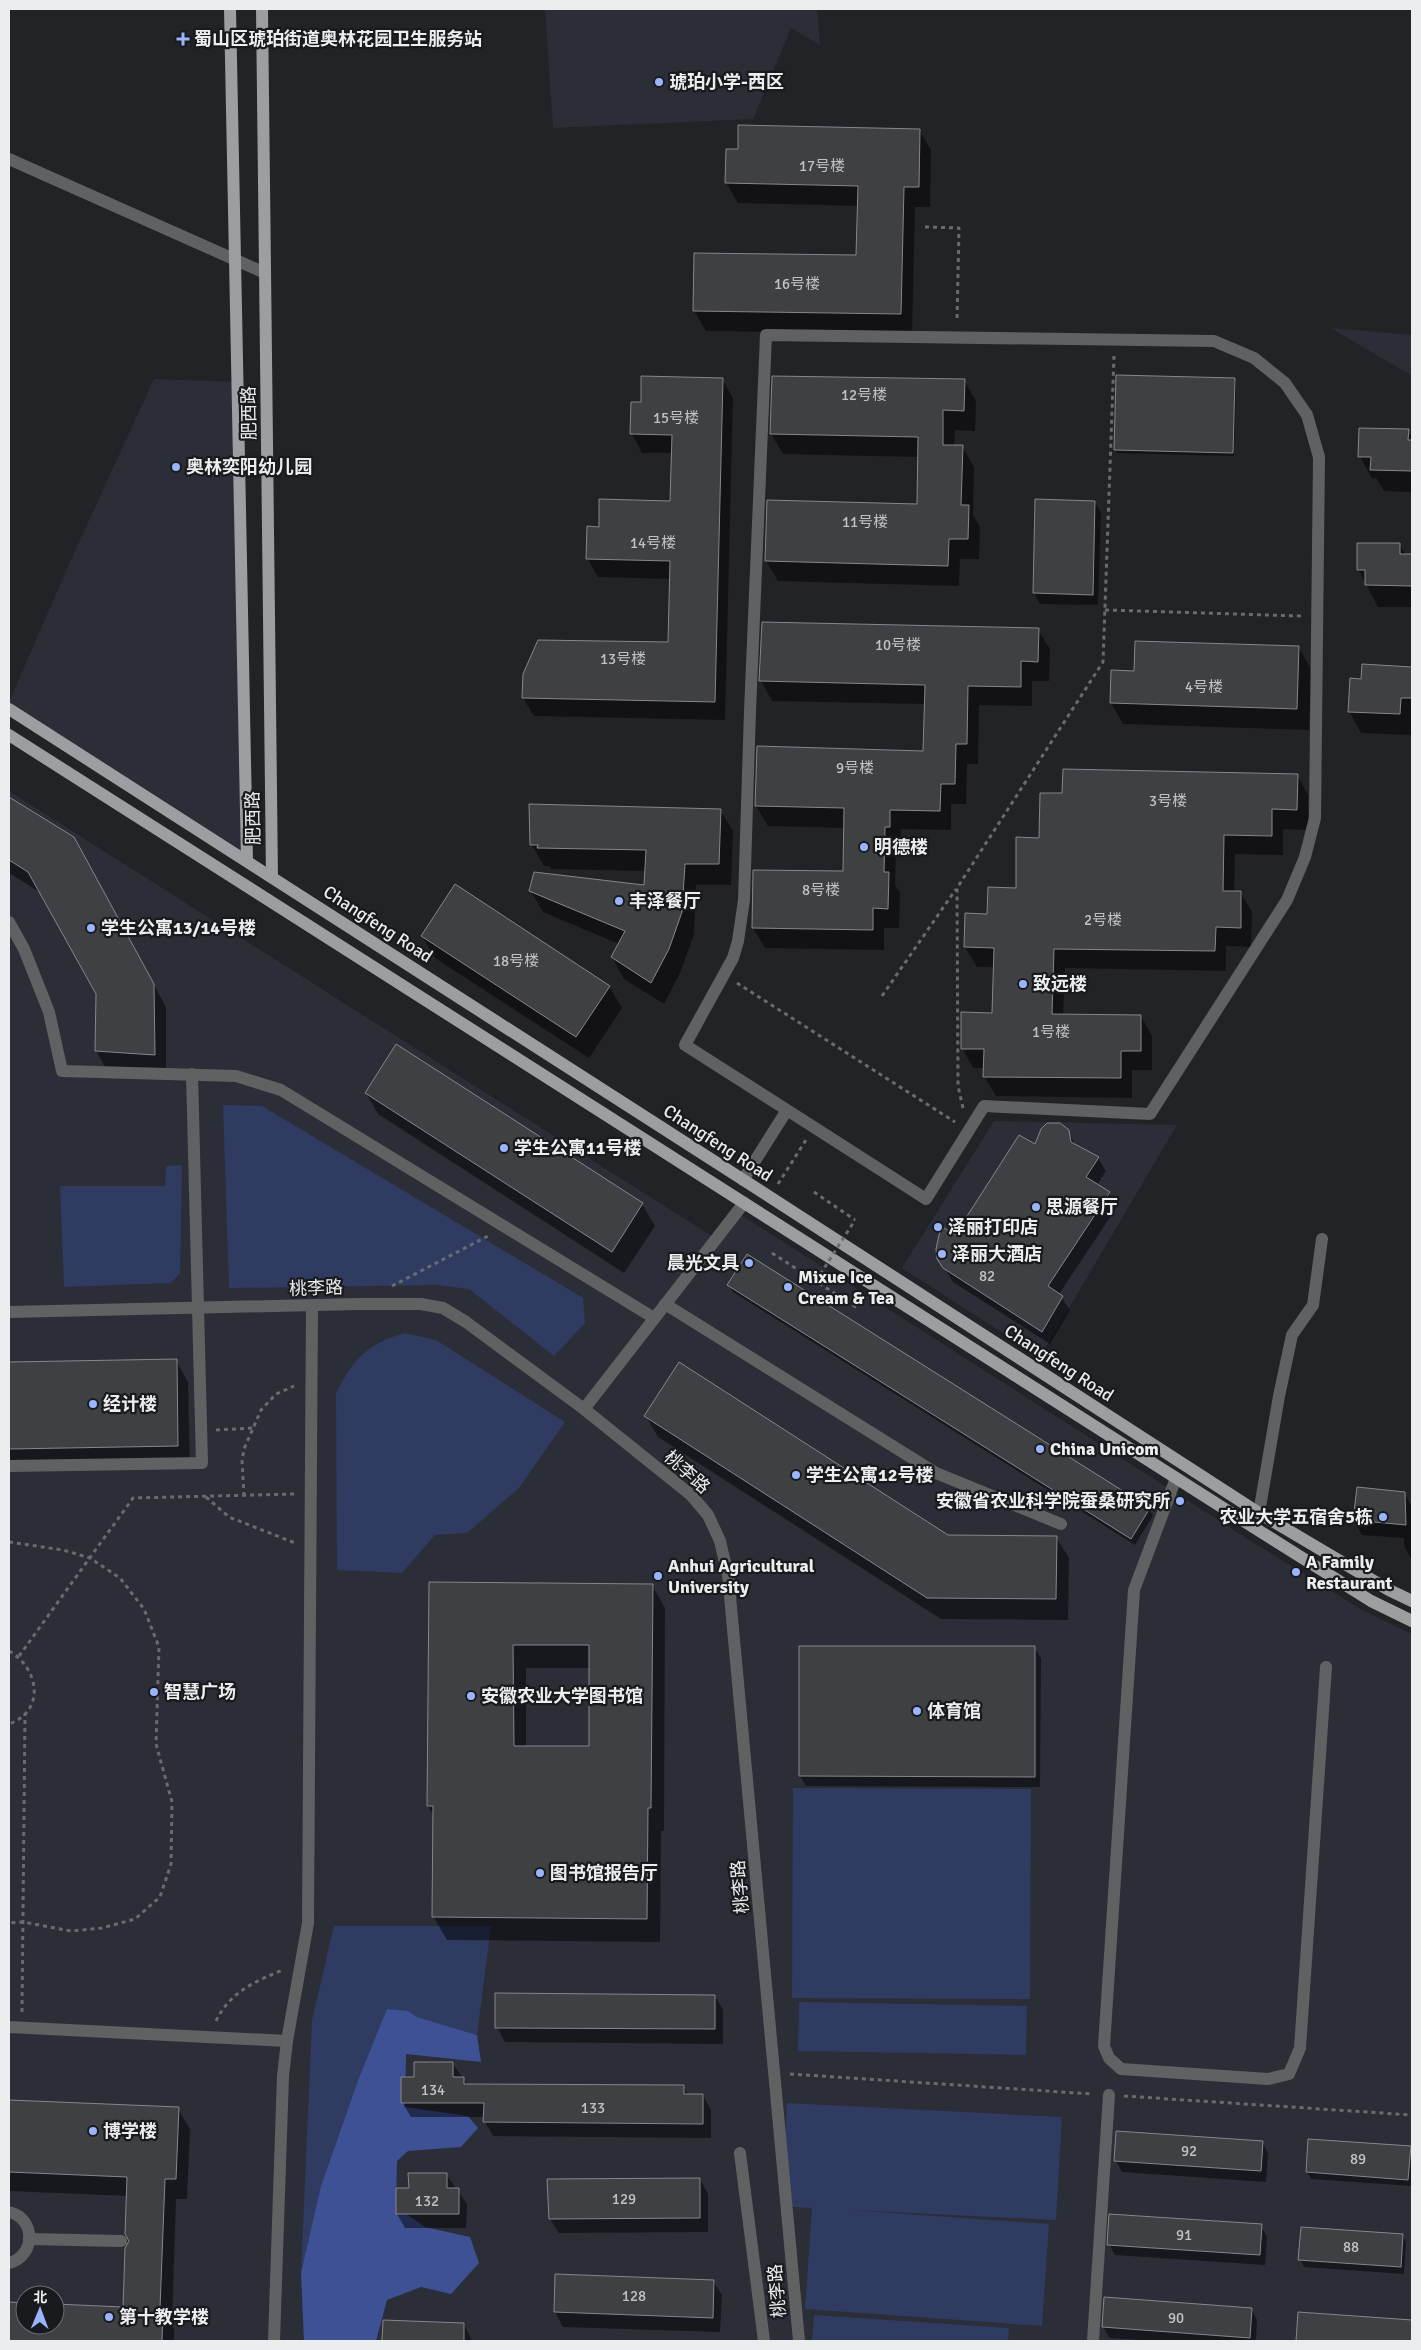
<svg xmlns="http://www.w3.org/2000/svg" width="1421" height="2350" font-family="Signika,'Noto Sans SC',sans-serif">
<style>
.built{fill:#2b2e37;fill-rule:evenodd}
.green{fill:#2f3b61}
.forest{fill:#3d5194}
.shadow{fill:#0007;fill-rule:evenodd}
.building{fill:#3f4044;stroke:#85878b;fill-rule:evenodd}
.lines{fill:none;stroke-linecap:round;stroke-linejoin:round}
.path{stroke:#6a6b6e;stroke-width:3;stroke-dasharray:4 4;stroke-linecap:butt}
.minor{stroke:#606162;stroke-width:12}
.major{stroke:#9c9ea1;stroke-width:12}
.path-bridge{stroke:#6a6b6e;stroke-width:3;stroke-dasharray:4 4;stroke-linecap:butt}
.poi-dot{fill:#9bb5fd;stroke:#191a1d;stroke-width:2}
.labels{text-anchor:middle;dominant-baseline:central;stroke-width:4.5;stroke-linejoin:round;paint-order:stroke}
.number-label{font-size:15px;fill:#c1c2c4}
.poi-label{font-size:18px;font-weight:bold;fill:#ecedef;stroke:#191a1d;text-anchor:start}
.street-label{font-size:18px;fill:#ecedef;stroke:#191a1d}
</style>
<rect width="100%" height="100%" fill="#222327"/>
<g class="built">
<polygon points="545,9 817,9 820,45 791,28 753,119 553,128"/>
<polygon points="1331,328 1412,335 1412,376"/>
<polygon points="154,379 238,382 247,861 9,709 9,702 74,553"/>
<path d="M9 791 715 1238 735 1211 1251 1541 1362 1610 1412 1634V2341H9ZM25 2295H55V2325H25Z"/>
<polygon points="994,1121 1177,1125 1040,1357 902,1268"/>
</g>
<g class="green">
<polygon points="223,1105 262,1106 565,1287 583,1298 585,1323 554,1356 469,1289 436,1285 229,1288"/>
<polygon points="182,1165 180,1273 171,1283 64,1287 60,1186 165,1186 166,1166"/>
<path d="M405 1333 436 1340 565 1422 519 1488 467 1533 435 1535 402 1573 337 1570 336 1393C354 1358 367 1344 405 1333Z"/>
<polygon points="793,1788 1031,1789 1030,1999 792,1998"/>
<polygon points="334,1926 491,1926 477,2035 417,2017 408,2011 301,2273 312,2020"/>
<polygon points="799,2002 1027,2006 1026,2055 798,2051"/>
<polygon points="787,2103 1062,2117 1056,2220 848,2210 1049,2224 1042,2326 805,2309 812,2208 782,2206"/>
<polygon points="814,2315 1009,2328 1008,2341 812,2341"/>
</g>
<polygon class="forest" points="387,2009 408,2011 417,2017 477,2035 481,2062 406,2054 405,2107 468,2116 478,2128 461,2147 408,2151 397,2161 396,2207 425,2227 470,2237 479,2263 451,2294 421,2287 387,2300 376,2341 304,2341 301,2273 321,2186 359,2078"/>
<g class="shadow">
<polygon points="919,130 931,150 930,207 915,207 912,334 706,331 694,311 858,257 859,206 738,203 726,183 739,150"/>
<polygon points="722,379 733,398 725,720 534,716 523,698 670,644 671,579 598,577 588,559 600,528 671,503 673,453 642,453 632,434 642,403"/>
<polygon points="1234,379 1236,382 1234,456 1117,453 1115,450"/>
<polygon points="964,380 976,401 975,431 955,430 954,446 962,446 974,467 973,515 980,527 979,559 960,559 959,586 778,581 766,561 918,505 919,457 783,454 771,434"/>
<polygon points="1408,431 1412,438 1412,492 1384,491 1376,478 1372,478 1360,457"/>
<polygon points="1036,500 1095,502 1101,513 1098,605 1040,604 1034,593"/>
<polygon points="1399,544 1406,555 1412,555 1412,607 1378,607 1358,569"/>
<polygon points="1038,630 1050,649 1049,681 1032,681 1032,706 979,705 978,764 967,764 966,804 951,804 951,830 901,829 901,846 896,846 895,885 900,893 899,928 884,928 884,950 765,948 753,928 754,871 844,872 845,828 768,826 756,806 924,752 926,704 772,701 761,681"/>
<polygon points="1299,648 1311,669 1309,730 1123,724 1111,703 1135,673"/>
<polygon points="1363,666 1412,668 1412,735 1361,733 1349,711 1362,680"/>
<polygon points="1297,775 1308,795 1308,830 1283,829 1283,855 1235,854 1234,893 1241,893 1252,912 1251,947 1226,946 1226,971 1065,968 1063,1015 1141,1016 1152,1036 1152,1070 1132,1070 1132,1098 996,1096 984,1076 985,1068 973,1068 962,1048 994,1014 995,967 977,967 965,947 989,915 1017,889 1040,839 1063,795"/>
<polygon points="9,798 73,838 86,860 166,1007 166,1076 108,1072 96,1051 97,994 41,893 9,873"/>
<polygon points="720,810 733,831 731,885 696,885 694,934 681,971 664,1004 624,979 612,957 619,944 543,912 531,891 645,886 646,871 551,869 550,866 544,866 532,845"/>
<polygon points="422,936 609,986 622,1008 589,1058 435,958"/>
<polygon points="396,1046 642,1204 655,1226 624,1273 378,1114 366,1093"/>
<polygon points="1068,1131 1076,1146 1098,1158 1106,1171 1097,1185 1109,1193 1117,1207 1059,1294 1070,1310 1050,1344 953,1282 939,1259 1036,1146"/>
<polygon points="729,1285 1149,1509 1153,1516 1135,1545 733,1292"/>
<polygon points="176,1360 188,1382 190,1467 9,1470 9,1363"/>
<polygon points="646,1416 947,1536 1056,1537 1069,1558 1068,1620 941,1619 658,1437"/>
<polygon points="1358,1488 1404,1493 1412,1507 1412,1560 1404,1546 1404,1538 1362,1535 1354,1520"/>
<path d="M430 1583 652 1585 665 1608 664 1831H661L660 1942 447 1940 433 1916 434 1817 428 1806ZM526 1668H590V1747L526 1748Z"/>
<polygon points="1034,1647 1041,1658 1040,1787 806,1786 800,1776"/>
<polygon points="715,1996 723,2010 723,2044 505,2042 497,2027"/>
<polygon points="452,2063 468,2085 683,2086 689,2096 703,2095 711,2110 711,2138 493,2136 485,2122 485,2117 411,2117 402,2102 415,2078"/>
<polygon points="9,2102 178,2109 190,2129 187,2199 176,2199 172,2325 174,2330 174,2341 9,2341 9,2304 25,2304 25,2325 55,2325 55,2305 124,2308 130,2242 128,2196 9,2191"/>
<polygon points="1262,2142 1268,2153 1266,2182 1122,2172 1116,2161"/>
<polygon points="1410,2148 1412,2152 1412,2186 1311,2179 1307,2172"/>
<polygon points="446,2174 467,2204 466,2228 405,2228 397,2214 410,2189"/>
<polygon points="700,2179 708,2194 708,2232 559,2233 550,2219"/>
<polygon points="1261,2226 1267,2237 1265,2265 1115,2255 1109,2244"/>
<polygon points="1402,2235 1406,2242 1404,2274 1304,2267 1300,2260"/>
<polygon points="556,2275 713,2281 722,2295 720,2332 563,2327 555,2312"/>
<polygon points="1251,2309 1257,2320 1256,2341 1158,2341 1110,2338 1103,2327"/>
<polygon points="1299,2314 1412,2321 1412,2341 1297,2341"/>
<polygon points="384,2321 464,2324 472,2341 383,2341"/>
</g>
<g class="building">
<polygon points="738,125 920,129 919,187 904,187 901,314 693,311 694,253 856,255 858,186 725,183 726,149 738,149"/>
<polygon points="1116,375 1235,378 1233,453 1114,450"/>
<polygon points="641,376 723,378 715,702 522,698 523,674 538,640 668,642 670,561 586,559 587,526 599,527 599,499 670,501 672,435 630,434 631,402 641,402"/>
<polygon points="772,376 965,379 964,411 943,410 943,445 963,445 961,505 969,505 968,539 949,539 948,566 765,561 767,500 917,504 918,437 770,434"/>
<polygon points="1359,428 1409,429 1408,440 1412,440 1412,471 1370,470 1371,457 1358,457"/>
<polygon points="1035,499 1095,501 1093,595 1033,593"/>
<polygon points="1357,543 1400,543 1400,554 1412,554 1412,586 1365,585 1365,570 1357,570"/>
<polygon points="762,622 1039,628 1038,662 1021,661 1021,687 968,686 967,744 956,744 955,784 941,784 940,811 890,810 890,827 885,827 884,872 889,872 888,909 873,908 873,930 752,928 753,870 843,871 844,808 755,806 757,746 923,751 925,685 759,681"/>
<polygon points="1135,641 1299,646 1297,709 1110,703 1111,670 1134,671"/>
<polygon points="1362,664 1412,667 1412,698 1401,698 1400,714 1348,712 1350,678 1361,679"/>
<polygon points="1063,769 1298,774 1297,810 1272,809 1272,836 1224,835 1223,891 1241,891 1241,928 1216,927 1215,951 1054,949 1052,1014 1141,1015 1141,1051 1121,1051 1121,1078 983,1077 984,1049 961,1049 961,1012 992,1013 994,948 964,947 965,913 987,914 988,887 1016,888 1016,837 1039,838 1040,793 1062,793"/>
<polygon points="9,797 74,837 154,984 155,1055 95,1051 96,994 28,872 9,860"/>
<polygon points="529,804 721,809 719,864 685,864 682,912 669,949 651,983 611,957 625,931 529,891 534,872 644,885 646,850 537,848 538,845 530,845"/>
<polygon points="455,884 610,986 576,1037 421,936"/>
<polygon points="396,1044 643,1203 612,1252 365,1093"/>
<polygon points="1047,1123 1060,1123 1069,1130 1071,1142 1099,1157 1086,1177 1110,1192 1048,1286 1063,1296 1042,1332 943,1268 937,1259 936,1249 941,1226 955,1235 1019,1135 1035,1144 1041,1129"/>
<polygon points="747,1254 1150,1508 1131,1539 727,1285"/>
<polygon points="177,1359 178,1446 9,1449 9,1362"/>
<polygon points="679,1362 948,1535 1057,1536 1056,1599 927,1598 644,1416"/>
<polygon points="1357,1487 1405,1492 1406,1525 1353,1520"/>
<path d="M429 1582 653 1584 651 1808H648L647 1919 432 1917 433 1806H427ZM513 1645H589V1746H514Z"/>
<polygon points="799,1646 1035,1646 1035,1777 799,1776"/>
<polygon points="495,1993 715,1995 715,2029 495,2028"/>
<polygon points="414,2062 453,2062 453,2077 464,2077 464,2084 684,2085 684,2094 703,2094 703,2124 483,2122 484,2103 401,2103 401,2077 414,2077"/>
<polygon points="9,2100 179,2107 176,2179 165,2179 160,2308 163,2308 162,2341 9,2341 9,2302 25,2303 25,2325 55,2325 55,2304 123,2307 125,2248 129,2241 125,2234 127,2177 9,2172"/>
<polygon points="1116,2131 1263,2141 1261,2171 1114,2161"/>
<polygon points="1308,2139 1411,2146 1408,2180 1306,2172"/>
<polygon points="408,2173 447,2173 447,2188 459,2188 459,2214 396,2214 396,2188 409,2188"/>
<polygon points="700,2178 700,2218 549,2219 547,2179"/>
<polygon points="1109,2214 1262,2224 1260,2255 1107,2245"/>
<polygon points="1301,2227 1403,2234 1401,2267 1298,2260"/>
<polygon points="555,2274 714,2280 713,2318 554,2312"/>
<polygon points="1104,2297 1252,2308 1250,2338 1102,2327"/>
<polygon points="1298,2312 1412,2320 1412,2341 1296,2341"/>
<polygon points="383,2320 464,2323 464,2341 382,2341"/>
</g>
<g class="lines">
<g class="path">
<polyline points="925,227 959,228 957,321"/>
<polyline points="1105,610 1301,616"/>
<polyline points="737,983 955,1122"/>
<polyline points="882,996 956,889"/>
<polyline points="963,1108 958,1086 957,888 1103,662 1114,356"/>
<polyline points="778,1184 806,1140"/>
<polyline points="814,1192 855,1220"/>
<polyline points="772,1253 859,1309"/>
<polyline points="392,1286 488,1236"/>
<polyline points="216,1430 253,1428"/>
<polyline points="244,1496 242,1460 244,1449 261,1410 276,1394 294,1386"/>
<polyline points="206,1497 229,1517 295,1543"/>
<polyline points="9,1542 63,1550 90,1558 120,1578 144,1609 159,1647 156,1744 172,1802 171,1864 160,1897 135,1919 102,1928 71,1931 23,1922 9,1923"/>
<path d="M9 1651C39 1668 46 1711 9 1724"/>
<polyline points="19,1656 133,1498 295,1494"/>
<polyline points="22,2012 25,1714"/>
<path d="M216 2021C229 1993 255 1981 283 1970"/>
<polyline points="790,2074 1093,2094"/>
<polyline points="1124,2096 1412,2115"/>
</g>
<g class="minor">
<polyline points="9,159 265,273"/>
<polyline points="9,922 24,949 49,1012 62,1071 236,1076 281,1090 654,1318"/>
<polyline points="743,1180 787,1110 926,1199 984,1106 1150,1114 1287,900 1305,857 1315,818 1319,457 1307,415 1285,383 1254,358 1214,341 766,335 750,711 744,900 738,941 733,958 685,1045 787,1110"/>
<polyline points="665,1304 936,1473 1061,1524"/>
<polyline points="9,1312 358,1304 421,1304 443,1308 466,1322 584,1409 691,1495 708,1515 720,1541 728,1575 799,2341"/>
<polyline points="584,1409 744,1203"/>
<polyline points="9,1466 202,1463 192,1074"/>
<polyline points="1176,1478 1134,1590 1104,2046 1109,2058 1121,2069 1268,2079 1289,2074 1300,2048 1326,1667"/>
<polyline points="1259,1513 1279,1396 1292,1335 1313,1305 1322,1239"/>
<polyline points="9,2027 287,2041"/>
<polyline points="740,2153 764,2341"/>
<path d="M9 2212C36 2218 36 2256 9 2263"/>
<polyline points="29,2239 121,2241"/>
<polyline points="274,2341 283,2076 287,2041 308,1923 312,1306"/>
<polyline points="1093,2341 1109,2095"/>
</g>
<g class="major">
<polyline points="230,9 247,861"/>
<polyline points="262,9 272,877"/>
<polyline points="9,709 756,1188 1259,1513 1389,1590 1412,1601"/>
<polyline points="9,735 1261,1532 1371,1601 1412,1621"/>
</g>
<polyline class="path-bridge" points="816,1281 855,1220"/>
</g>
<g class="poi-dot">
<path d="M180.5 31.5h5v5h5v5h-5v5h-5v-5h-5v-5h5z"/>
<circle cx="659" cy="82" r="5"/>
<circle cx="176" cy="467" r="5"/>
<circle cx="864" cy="847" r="5"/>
<circle cx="619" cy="901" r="5"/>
<circle cx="91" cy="928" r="5"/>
<circle cx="1023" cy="984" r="5"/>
<circle cx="504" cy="1148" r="5"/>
<circle cx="1036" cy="1207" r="5"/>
<circle cx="938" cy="1227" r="5"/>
<circle cx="942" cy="1254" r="5"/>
<circle cx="749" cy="1263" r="5"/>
<circle cx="788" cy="1287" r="5"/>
<circle cx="93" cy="1404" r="5"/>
<circle cx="1040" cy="1449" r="5"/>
<circle cx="796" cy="1475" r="5"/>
<circle cx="1180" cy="1501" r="5"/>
<circle cx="1383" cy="1517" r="5"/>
<circle cx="1296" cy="1572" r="5"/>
<circle cx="658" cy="1576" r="5"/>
<circle cx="154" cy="1692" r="5"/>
<circle cx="471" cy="1696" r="5"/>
<circle cx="917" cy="1711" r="5"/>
<circle cx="540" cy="1873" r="5"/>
<circle cx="93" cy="2131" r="5"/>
<circle cx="109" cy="2317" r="5"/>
</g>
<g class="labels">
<g class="number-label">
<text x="822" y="166">17号楼</text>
<text x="797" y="284">16号楼</text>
<text x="864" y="395">12号楼</text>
<text x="676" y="418">15号楼</text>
<text x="865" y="522">11号楼</text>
<text x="653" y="543">14号楼</text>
<text x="898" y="645">10号楼</text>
<text x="623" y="659">13号楼</text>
<text x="1204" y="687">4号楼</text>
<text x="855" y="768">9号楼</text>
<text x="1168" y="801">3号楼</text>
<text x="821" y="890">8号楼</text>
<text x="1103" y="920">2号楼</text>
<text x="516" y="961">18号楼</text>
<text x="1051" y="1032">1号楼</text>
<text x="987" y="1276">82</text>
<text x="433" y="2090">134</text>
<text x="593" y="2108">133</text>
<text x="1189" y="2151">92</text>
<text x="1358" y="2159">89</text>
<text x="624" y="2199">129</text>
<text x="427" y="2201">132</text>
<text x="1184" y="2235">91</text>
<text x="1351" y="2247">88</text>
<text x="634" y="2296">128</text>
<text x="1176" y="2318">90</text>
</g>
<g class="poi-label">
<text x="194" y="39">蜀山区琥珀街道奥林花园卫生服务站</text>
<text x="669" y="82">琥珀小学-西区</text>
<text x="186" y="467">奥林奕阳幼儿园</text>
<text x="874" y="847">明德楼</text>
<text x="629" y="901">丰泽餐厅</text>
<text x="101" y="928">学生公寓13/14号楼</text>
<text x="1033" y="984">致远楼</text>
<text x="514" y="1148">学生公寓11号楼</text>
<text x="1046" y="1207">思源餐厅</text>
<text x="948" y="1227">泽丽打印店</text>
<text x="952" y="1254">泽丽大酒店</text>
<text x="739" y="1263" text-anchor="end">晨光文具</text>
<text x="798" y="1277">Mixue Ice<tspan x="798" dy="21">Cream &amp; Tea</tspan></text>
<text x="103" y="1404">经计楼</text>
<text x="1050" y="1449">China Unicom</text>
<text x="806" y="1475">学生公寓12号楼</text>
<text x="1170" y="1501" text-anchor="end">安徽省农业科学院蚕桑研究所</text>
<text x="1373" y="1517" text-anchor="end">农业大学五宿舍5栋</text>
<text x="1306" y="1562">A Family<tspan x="1306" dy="21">Restaurant</tspan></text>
<text x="668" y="1566">Anhui Agricultural<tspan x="668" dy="21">University</tspan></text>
<text x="164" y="1692">智慧广场</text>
<text x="481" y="1696">安徽农业大学图书馆</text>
<text x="927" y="1711">体育馆</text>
<text x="550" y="1873">图书馆报告厅</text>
<text x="103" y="2131">博学楼</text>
<text x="119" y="2317">第十教学楼</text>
</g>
<g class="street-label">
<text transform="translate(249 413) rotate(-91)">肥西路</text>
<text transform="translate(253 818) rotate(-91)">肥西路</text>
<text transform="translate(378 924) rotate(33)">Changfeng Road</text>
<text transform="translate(718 1143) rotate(33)">Changfeng Road</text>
<text transform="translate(316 1288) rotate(-2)">桃李路</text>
<text transform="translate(1059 1363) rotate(33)">Changfeng Road</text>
<text transform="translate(687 1472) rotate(42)">桃李路</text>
<text transform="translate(740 1887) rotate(-95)">桃李路</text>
<text transform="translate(777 2291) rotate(-95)">桃李路</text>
</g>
</g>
<rect width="1421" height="2350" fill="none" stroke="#ecedef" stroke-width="20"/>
<g transform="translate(40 2310) rotate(1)"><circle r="24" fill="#191a1d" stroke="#6d6e71"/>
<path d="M0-4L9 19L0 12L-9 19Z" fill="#9bb5fd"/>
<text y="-8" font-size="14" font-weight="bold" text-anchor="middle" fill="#ecedef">北</text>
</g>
</svg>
